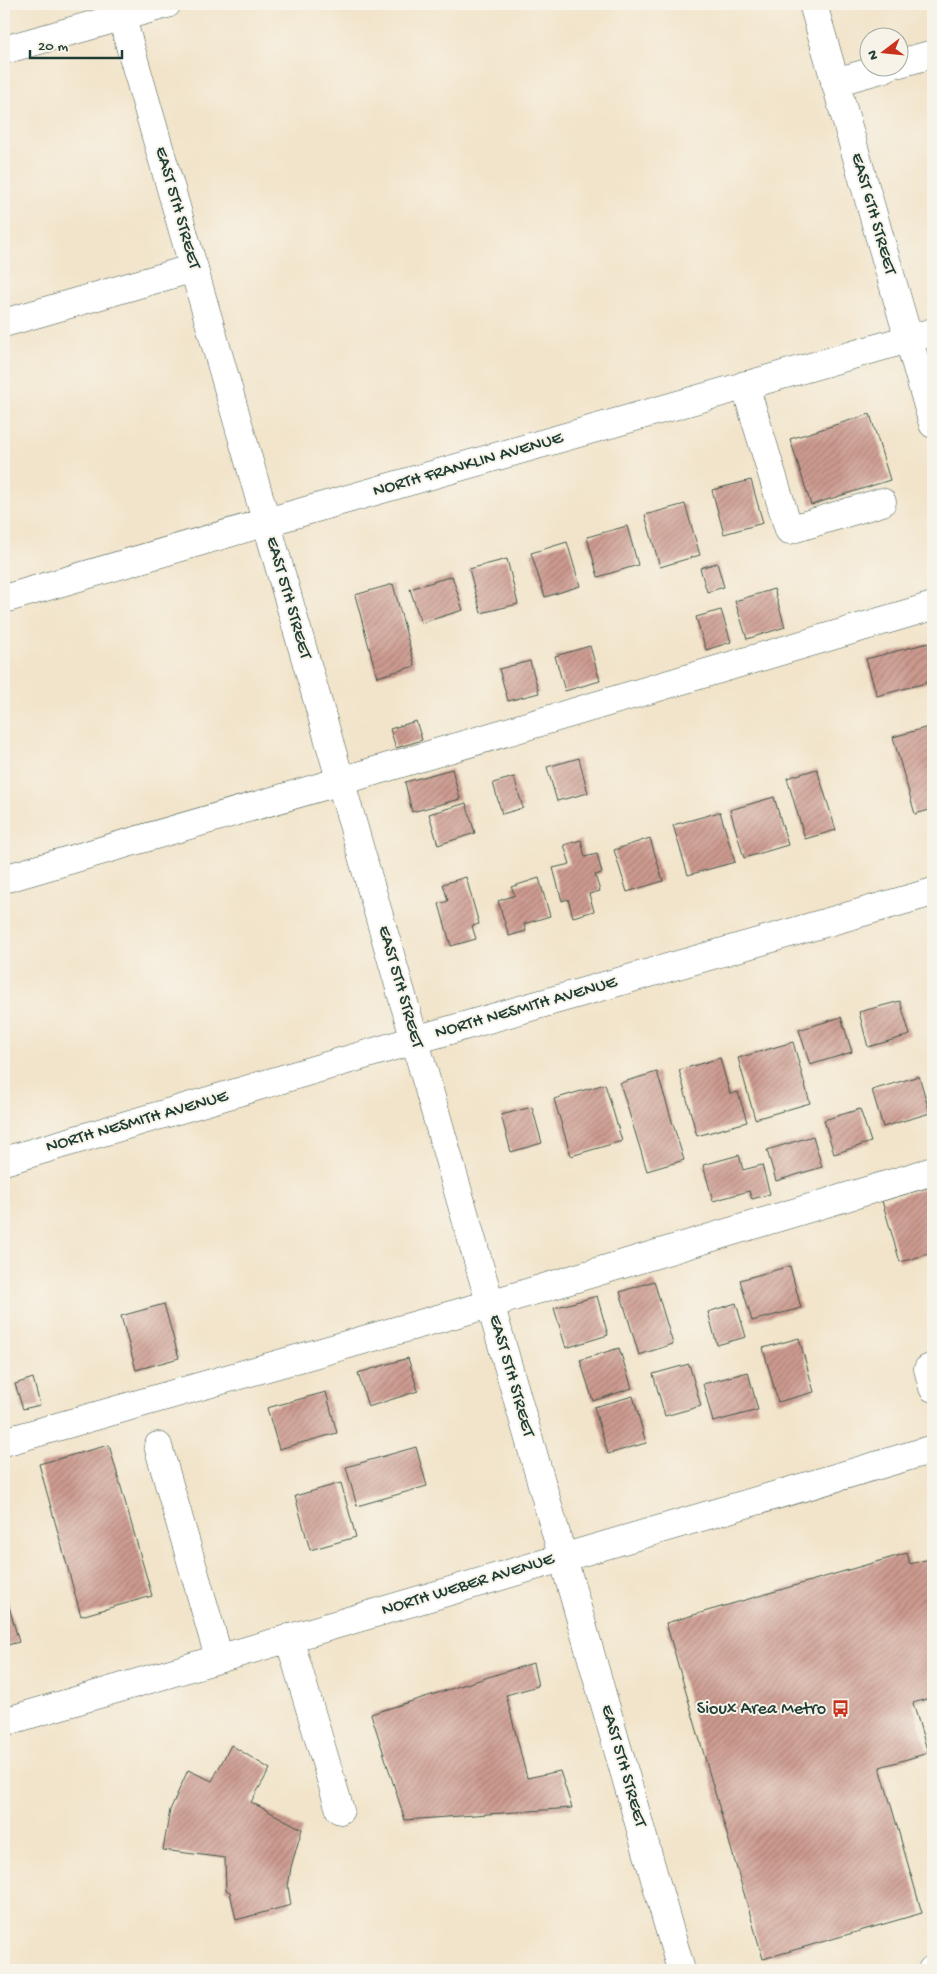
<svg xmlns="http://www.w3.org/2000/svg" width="937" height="1974" font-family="'Gochi Hand',sans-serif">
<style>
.building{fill:url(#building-hatch)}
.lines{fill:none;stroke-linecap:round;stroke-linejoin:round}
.minor-casing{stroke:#3f564a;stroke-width:29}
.minor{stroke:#fff;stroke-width:28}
.labels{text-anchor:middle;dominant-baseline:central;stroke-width:4;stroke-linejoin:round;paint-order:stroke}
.street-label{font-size:18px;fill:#1f3d34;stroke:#f7f3e8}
.poi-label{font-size:18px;fill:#1f3d34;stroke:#f7f3e8;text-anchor:end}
</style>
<defs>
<pattern id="building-hatch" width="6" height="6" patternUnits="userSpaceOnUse" patternTransform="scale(1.25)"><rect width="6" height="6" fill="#cd9a8f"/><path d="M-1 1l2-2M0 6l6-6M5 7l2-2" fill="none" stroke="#a67f76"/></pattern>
</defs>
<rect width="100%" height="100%" fill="#f7f3e8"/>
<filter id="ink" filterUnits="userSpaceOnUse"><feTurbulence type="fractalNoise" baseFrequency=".02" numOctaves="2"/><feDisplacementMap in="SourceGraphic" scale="10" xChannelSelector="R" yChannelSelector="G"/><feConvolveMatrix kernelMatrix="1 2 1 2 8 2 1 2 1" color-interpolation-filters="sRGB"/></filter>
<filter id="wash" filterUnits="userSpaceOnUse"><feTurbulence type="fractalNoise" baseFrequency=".0096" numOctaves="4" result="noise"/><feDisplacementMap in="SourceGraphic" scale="20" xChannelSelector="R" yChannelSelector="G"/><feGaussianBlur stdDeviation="1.12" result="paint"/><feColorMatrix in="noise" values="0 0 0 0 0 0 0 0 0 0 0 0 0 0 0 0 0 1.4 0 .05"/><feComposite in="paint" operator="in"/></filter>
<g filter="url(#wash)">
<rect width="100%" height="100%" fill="#f2e4ca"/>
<g id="blocks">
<g class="building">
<polygon points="870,414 890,480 811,505 790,439"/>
<polygon points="751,480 763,523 724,534 712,490"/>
<polygon points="685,504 700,555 660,567 645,515"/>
<polygon points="627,526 638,565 598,577 587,537"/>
<polygon points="567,542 580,586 545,597 531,553"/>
<polygon points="507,559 518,604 481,613 469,569"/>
<polygon points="717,563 724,587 707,592 700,568"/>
<polygon points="452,576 463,610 421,623 410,589"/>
<polygon points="393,584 415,666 377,677 355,595"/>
<polygon points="774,589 785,627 747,639 735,601"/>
<polygon points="721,610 731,642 706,650 696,617"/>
<polygon points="928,643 933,663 933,681 877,696 866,659"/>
<polygon points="590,646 600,681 565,691 555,656"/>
<polygon points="530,661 539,693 508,701 499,669"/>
<polygon points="416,721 422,740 396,748 390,729"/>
<polygon points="932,726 933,731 933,809 915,814 893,737"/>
<polygon points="579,758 588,793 557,801 547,767"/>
<polygon points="452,769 460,799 412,812 405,782"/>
<polygon points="817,769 836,830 805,839 787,778"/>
<polygon points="514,777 523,808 502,814 493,783"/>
<polygon points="774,797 788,845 744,858 730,810"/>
<polygon points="466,803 475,833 438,845 429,814"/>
<polygon points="720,812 735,862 688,875 673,825"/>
<polygon points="650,838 663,881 627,892 614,850"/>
<polygon points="581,840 585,857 597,854 602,873 595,875 600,891 589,894 594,911 573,917 568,899 562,901 553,868 570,864 564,845"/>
<polygon points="466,877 479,924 472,926 476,939 451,946 439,904 448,901 443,884"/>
<polygon points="539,878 550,916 524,924 526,931 509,936 498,901 515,895 511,887"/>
<polygon points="900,1001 910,1035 868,1047 859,1012"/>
<polygon points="841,1017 852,1052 810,1065 799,1030"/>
<polygon points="793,1042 810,1103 755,1119 738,1058"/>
<polygon points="720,1058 730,1094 738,1092 747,1122 697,1136 679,1070"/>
<polygon points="657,1072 684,1160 647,1171 620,1083"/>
<polygon points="919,1076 930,1113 883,1127 872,1090"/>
<polygon points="605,1084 622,1141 571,1156 554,1099"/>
<polygon points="532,1107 542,1143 511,1152 501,1115"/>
<polygon points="860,1109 871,1142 834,1154 824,1120"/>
<polygon points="813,1136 822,1167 776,1181 767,1150"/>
<polygon points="739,1155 743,1170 762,1165 770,1194 752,1199 749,1191 713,1201 703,1165"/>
<polygon points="933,1186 933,1253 900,1262 882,1201"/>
<polygon points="790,1266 801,1308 752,1321 740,1280"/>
<polygon points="654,1281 673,1344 639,1355 620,1292"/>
<polygon points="597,1296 608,1335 566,1348 554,1308"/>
<polygon points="736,1303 746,1337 717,1345 708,1312"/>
<polygon points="164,1304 179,1358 136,1370 121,1316"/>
<polygon points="799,1338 814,1392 778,1402 763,1348"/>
<polygon points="619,1348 632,1388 593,1401 580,1360"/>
<polygon points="408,1358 418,1391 368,1407 358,1373"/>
<polygon points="689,1364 701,1406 665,1416 653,1374"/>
<polygon points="748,1372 758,1410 713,1422 703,1384"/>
<polygon points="33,1378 40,1405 23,1409 15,1384"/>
<polygon points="326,1392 337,1433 279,1449 267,1408"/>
<polygon points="633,1396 646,1443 608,1454 594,1407"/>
<polygon points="109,1445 152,1596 81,1616 39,1464"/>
<polygon points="416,1447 427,1486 357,1506 346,1467"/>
<polygon points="341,1483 356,1537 310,1550 295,1496"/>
<polygon points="907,1553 910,1564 933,1558 933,1697 913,1703 928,1753 880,1767 922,1913 763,1959 666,1623"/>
<polygon points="4,1589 19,1642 4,1646"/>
<polygon points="533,1663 538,1686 506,1695 527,1778 560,1771 572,1808 405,1820 371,1714"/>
<polygon points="231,1745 270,1769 251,1802 302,1829 291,1867 288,1887 291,1905 236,1920 230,1892 226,1890 225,1858 163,1850 170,1810 188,1770 212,1781"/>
</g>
</g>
</g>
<g filter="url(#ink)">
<use href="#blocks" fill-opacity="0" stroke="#3f564a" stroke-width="1"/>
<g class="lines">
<defs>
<g id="minor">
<polyline points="118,4 681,1970"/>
<polyline points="813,4 933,424"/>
<polyline points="4,50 167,4"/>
<polyline points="900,63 933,54"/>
<polyline points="835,82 885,68"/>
<polyline points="4,323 194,268"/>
<polyline points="745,385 789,530 882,502"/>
<polyline points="4,599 267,522 933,332"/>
<polyline points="4,879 341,781 933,606"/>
<polyline points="4,1161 415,1040 933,892"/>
<polyline points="933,1367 928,1369 933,1388"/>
<polyline points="4,1442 490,1304 933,1171"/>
<polyline points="158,1446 219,1658"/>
<polyline points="289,1638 340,1810"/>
<polyline points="4,1722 933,1449"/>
<polyline points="932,1970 933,1970"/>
</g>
</defs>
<use href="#minor" class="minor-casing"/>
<use href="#minor" class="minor"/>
</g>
</g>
<defs>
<symbol id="bus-bare" viewBox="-9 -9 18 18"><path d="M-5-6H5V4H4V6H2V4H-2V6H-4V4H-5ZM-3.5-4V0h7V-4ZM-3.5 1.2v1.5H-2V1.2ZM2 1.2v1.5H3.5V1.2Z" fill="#c8321e" stroke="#f7f3e8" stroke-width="2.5" paint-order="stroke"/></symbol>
</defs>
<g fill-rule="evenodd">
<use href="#bus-bare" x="828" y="1696" width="25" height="25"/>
</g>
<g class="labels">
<g class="street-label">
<text transform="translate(177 208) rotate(74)">EAST 5TH STREET</text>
<text transform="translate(873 214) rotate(74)">EAST 6TH STREET</text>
<text transform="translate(468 465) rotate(-16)">NORTH FRANKLIN AVENUE</text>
<text transform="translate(288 598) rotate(74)">EAST 5TH STREET</text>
<text transform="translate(400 987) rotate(74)">EAST 5TH STREET</text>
<text transform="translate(526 1008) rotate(-16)">NORTH NESMITH AVENUE</text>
<text transform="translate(137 1122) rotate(-16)">NORTH NESMITH AVENUE</text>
<text transform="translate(511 1376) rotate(74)">EAST 5TH STREET</text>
<text transform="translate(468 1585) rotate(-17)">NORTH WEBER AVENUE</text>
<text transform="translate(623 1766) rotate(74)">EAST 5TH STREET</text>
</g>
<g class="poi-label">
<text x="826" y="1709">Sioux Area Metro</text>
</g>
</g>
<rect width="937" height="1974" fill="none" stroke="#f7f3e8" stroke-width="20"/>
<g transform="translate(884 52) rotate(254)"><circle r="24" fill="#f7f3e8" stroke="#a1aaa0"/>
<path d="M0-4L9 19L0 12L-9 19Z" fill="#c8321e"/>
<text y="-8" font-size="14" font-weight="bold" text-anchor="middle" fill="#1f3d34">N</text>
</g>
<path d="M30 50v8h92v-8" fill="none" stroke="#1f3d34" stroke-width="2.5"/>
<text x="38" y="50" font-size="15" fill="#1f3d34" stroke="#f7f3e8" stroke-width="4" paint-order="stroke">20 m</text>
</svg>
